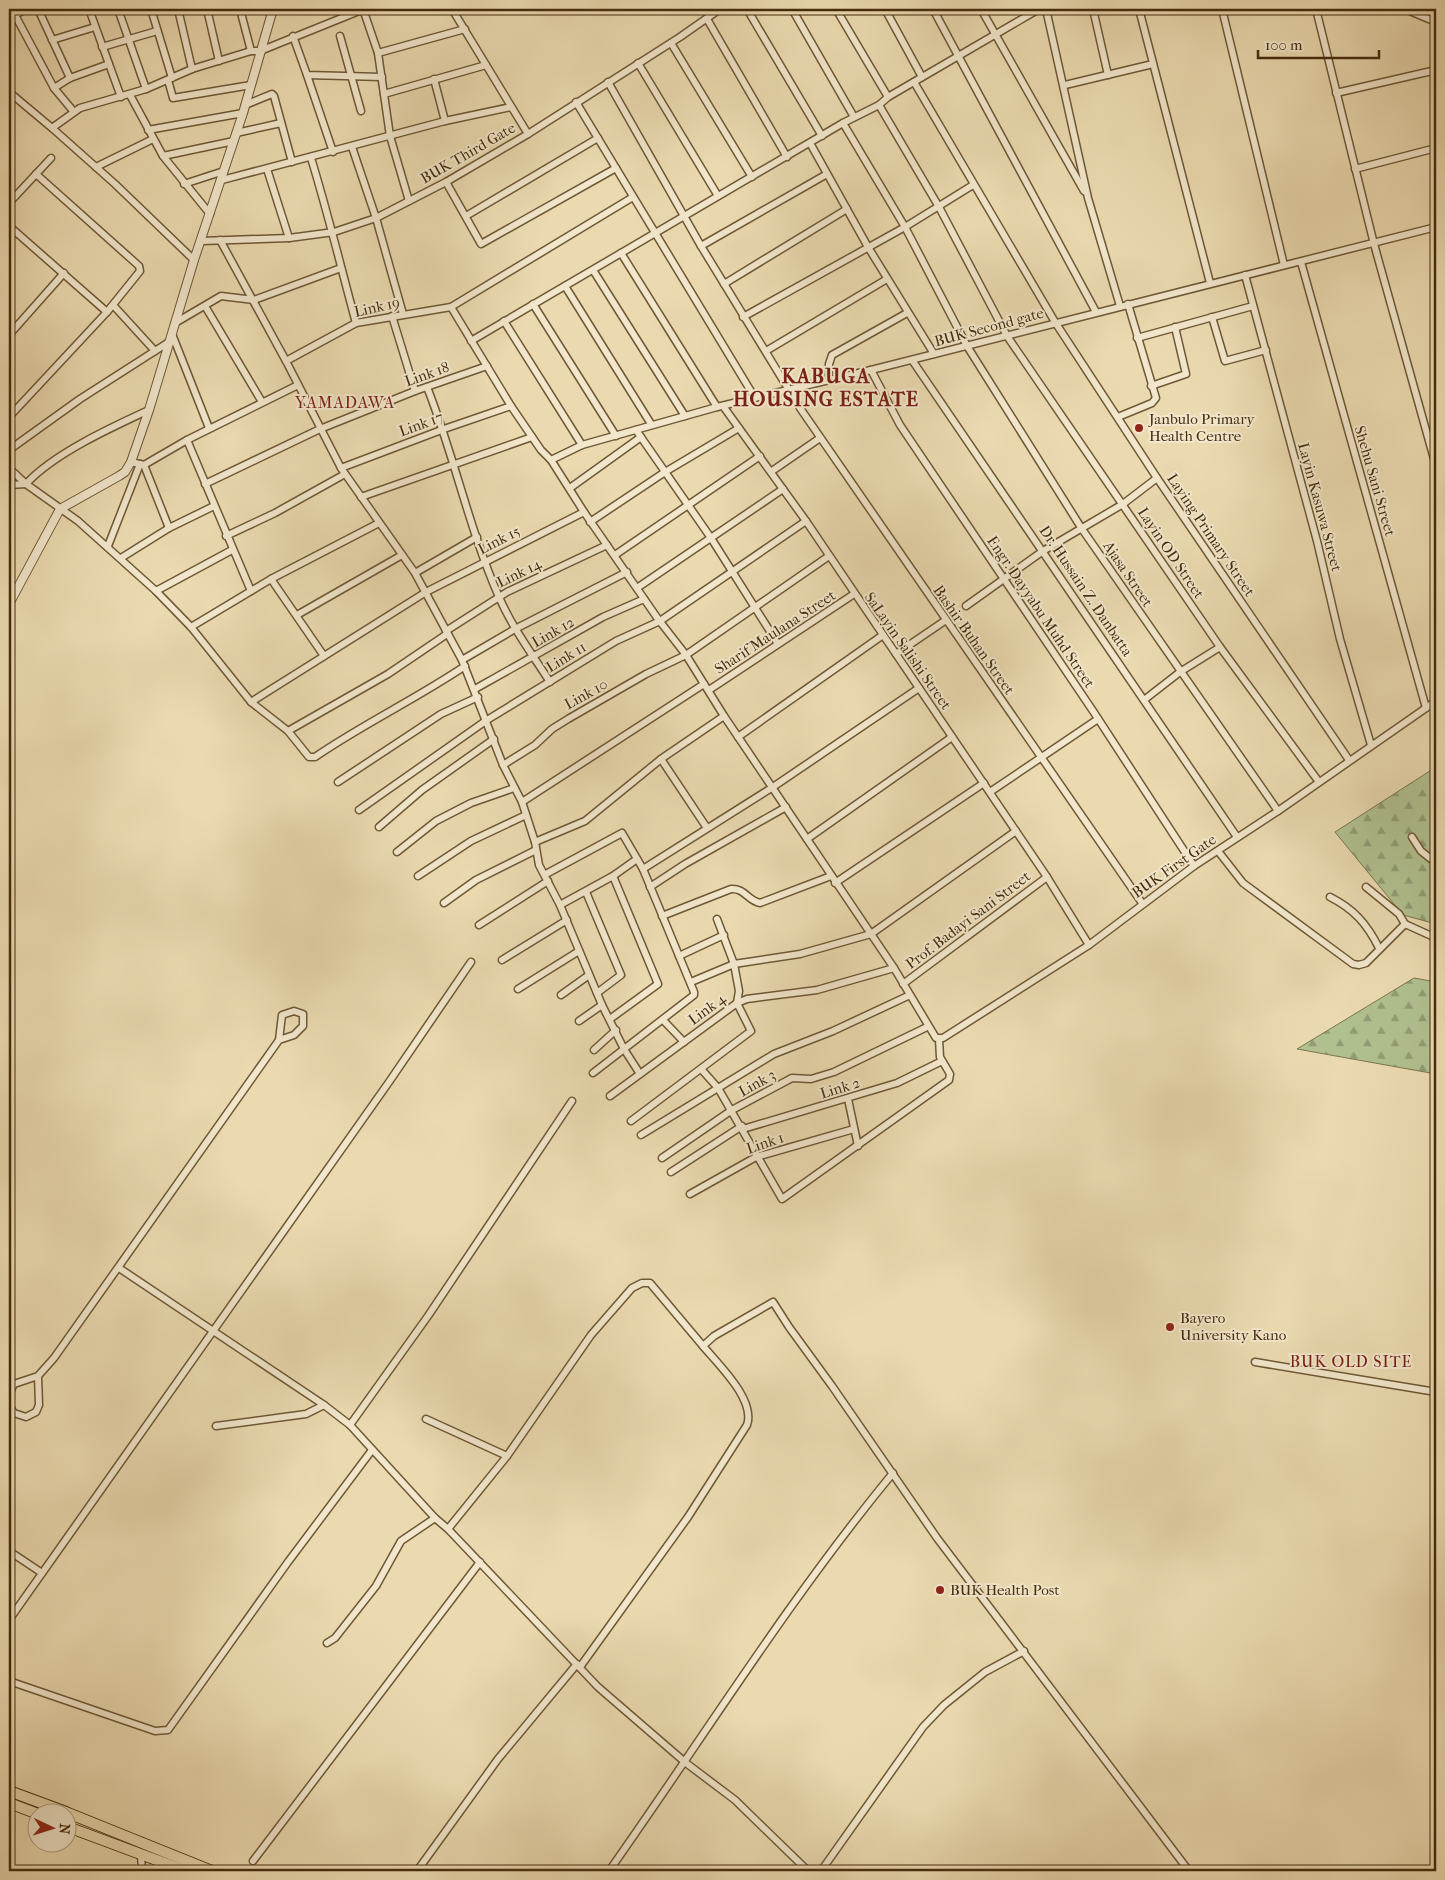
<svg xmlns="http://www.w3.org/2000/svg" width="1445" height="1880" font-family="'IM FELL French Canon',serif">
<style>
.forest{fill:url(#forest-firs);stroke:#7b764e}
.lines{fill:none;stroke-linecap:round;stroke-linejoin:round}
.minor-casing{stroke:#6e5836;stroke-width:9}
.tertiary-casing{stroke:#6e5836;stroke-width:10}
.primary-casing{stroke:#452c0d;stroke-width:12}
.minor{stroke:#f2e7cc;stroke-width:6}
.tertiary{stroke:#f2e7cc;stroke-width:8}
.primary{stroke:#ebdab0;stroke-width:10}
.poi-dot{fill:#8f2418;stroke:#f2e7cc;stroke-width:2}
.labels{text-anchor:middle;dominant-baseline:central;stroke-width:4;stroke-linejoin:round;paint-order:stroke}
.street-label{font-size:15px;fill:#452c0d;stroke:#f2e7cc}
.poi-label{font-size:15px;fill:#452c0d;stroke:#f2e7cc;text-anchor:start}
.neighbourhood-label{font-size:16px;letter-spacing:1px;fill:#7a1f14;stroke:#f2e7cc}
.district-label{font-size:20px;font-weight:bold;letter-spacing:1px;fill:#7a1f14;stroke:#f2e7cc}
</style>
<defs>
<pattern id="forest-firs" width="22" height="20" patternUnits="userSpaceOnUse" patternTransform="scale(1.25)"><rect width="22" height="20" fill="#b1c190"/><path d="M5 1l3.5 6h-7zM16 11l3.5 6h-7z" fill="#929d74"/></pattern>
</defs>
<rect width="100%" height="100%" fill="#ebdab0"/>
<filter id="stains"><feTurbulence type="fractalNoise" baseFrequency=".004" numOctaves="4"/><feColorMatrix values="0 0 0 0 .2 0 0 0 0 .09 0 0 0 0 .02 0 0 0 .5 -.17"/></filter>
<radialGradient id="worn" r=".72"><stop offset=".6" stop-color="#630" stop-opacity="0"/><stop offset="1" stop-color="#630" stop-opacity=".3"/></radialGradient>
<g class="forest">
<polygon points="1436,767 1436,924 1403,915 1335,832"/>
<polygon points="1414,978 1436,982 1436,1074 1297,1049"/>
</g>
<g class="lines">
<defs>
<g id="minor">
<polyline points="26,9 15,15 54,88 74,112"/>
<polyline points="38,9 70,78"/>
<polyline points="89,9 121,97"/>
<polyline points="118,9 146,89"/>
<polyline points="151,9 172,78"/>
<polyline points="178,9 192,69"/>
<polyline points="207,9 219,61"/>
<polyline points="240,9 251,51"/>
<polyline points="363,9 378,53 390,136 409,201"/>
<polyline points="452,9 528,134"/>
<polyline points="747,9 822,136"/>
<polyline points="792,9 854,117"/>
<polyline points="836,9 888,97"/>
<polyline points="885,9 922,77"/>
<polyline points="933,9 1096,312"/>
<polyline points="981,9 1084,191"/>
<polyline points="1046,9 1088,198 1120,306"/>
<polyline points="1093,9 1108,75"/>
<polyline points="1139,9 1210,283"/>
<polyline points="1222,9 1284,265"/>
<polyline points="1316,9 1374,244 1436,466"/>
<polyline points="1405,9 1436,22"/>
<polyline points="707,19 787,157"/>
<polyline points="293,36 307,75 382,77"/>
<polyline points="340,36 361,111"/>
<polyline points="52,40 95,27"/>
<polyline points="671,43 752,177"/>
<polyline points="102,47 157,31"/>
<polyline points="378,53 465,29"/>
<polyline points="638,63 718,196"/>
<polyline points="307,75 333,152"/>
<polyline points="434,79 445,121"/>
<polyline points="168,80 173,98 251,85"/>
<polyline points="608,82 701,246 800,408 1142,903"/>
<polyline points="914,82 1055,322 1157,478 1349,760"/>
<polyline points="1065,85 1153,64"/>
<polyline points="54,88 70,78 109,64"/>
<polyline points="9,92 52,128"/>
<polyline points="1336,93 1436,70"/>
<polyline points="384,94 486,65"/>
<polyline points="130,95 163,156 210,214"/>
<polyline points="576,102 755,398"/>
<polyline points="245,105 272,94 274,96 292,162"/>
<polyline points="879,105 939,207 1007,336 1220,647 1319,782"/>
<polyline points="843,123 905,227 967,346 1082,529 1278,811"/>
<polyline points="9,124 10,122"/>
<polyline points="148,130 243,113"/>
<polyline points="236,133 281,123"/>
<polyline points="810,143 868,247 934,354"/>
<polyline points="352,147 376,218 403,314"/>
<polyline points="163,156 234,141"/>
<path d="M311 158C328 213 341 268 356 323"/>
<polyline points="96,167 153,139"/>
<polyline points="267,169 289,238"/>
<polyline points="1355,169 1436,148"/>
<polyline points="222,180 445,121 511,107"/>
<polyline points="446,182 481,244 616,168"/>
<polyline points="184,184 224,171"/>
<polyline points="9,203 51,158"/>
<polyline points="466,216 598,138"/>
<polyline points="9,226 107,312"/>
<polyline points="220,240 286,361 341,468 415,573 462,660 503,765 522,802 535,842 539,865 560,905 602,1005 624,1049 640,1074"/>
<polyline points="201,241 289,238 334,232 376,218 446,182 528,134 680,37 720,9"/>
<polyline points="701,246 827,174"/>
<polyline points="621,253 717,407"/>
<polyline points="194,260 115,184 52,128 80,108 146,89 192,69 251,51 260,51 364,9"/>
<polyline points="1301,262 1426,708"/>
<polyline points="593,270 685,416"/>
<polyline points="1245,275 1317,541 1340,639 1371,745"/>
<polyline points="724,284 847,209"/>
<polyline points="565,286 651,424"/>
<polyline points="533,304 616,436"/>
<polyline points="113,305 155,351"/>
<polyline points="205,306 262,402"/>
<polyline points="451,307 511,406 541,450 551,460 584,512 658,619 686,655 724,716 894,968 936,1038 943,1038 1089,945 1194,866 1278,811 1436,701"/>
<polyline points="392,316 415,391"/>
<polyline points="743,317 905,227 973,185"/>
<polyline points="1212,317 1225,361 1266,350"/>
<polyline points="504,321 582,445"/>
<polyline points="175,323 221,296 254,300 341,268"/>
<polyline points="172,334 209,428"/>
<polyline points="9,335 64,273"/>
<polyline points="1137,338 1253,306"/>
<polyline points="471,341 843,123 879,105 888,97 1039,9"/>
<polyline points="766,351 887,279"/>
<polyline points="912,360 1237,837"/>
<polyline points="286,361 356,323 451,307 633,197"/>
<polyline points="871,370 900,425 1093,711 1194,866"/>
<polyline points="829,379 829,364 832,355 907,313"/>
<polyline points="1151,386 1186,374 1175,327"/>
<path d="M427 387C454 455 469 529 499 597 512 627 532 654 550 682"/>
<polyline points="723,406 806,521 1047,877 1089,945"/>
<polyline points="9,417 107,312 140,271 139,266 36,174"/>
<polyline points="1118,417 1152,403 1156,398 1128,304"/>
<polyline points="636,430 711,538 778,644"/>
<polyline points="187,440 251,591"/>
<polyline points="9,450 80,399 169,342"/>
<polyline points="551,460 582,445 717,407 871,370 1436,227"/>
<polyline points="131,462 144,465 187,440 298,385"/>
<polyline points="144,465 169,528"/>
<path d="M9 468 26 484 78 521 156 591 191 627 251 702 288 731 309 757H315C363 724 416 699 465 666"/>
<polyline points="341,468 444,429 511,406"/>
<polyline points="772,471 820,438"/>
<polyline points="205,484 320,429 415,391 487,366"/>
<path d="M9 485 26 484C53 454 112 427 149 410"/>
<polyline points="570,488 641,437"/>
<polyline points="361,497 532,437"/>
<polyline points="590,522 665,472 739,428"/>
<polyline points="226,536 275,513 345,474"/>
<polyline points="108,546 140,464"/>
<polyline points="615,555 760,456"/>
<polyline points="121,558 169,528 214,506"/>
<polyline points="415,573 477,537"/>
<polyline points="271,579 324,656"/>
<polyline points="637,588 783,489"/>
<polyline points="156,591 232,550"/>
<polyline points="966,606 1043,551 1123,504 1157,478"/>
<polyline points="297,615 402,555"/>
<polyline points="191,627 271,579 379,523"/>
<polyline points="446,631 507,592 607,545"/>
<polyline points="896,654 946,620"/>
<polyline points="462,660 515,629 627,572"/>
<polyline points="475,689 603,617 644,599"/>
<polyline points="709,690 854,594"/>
<polyline points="1144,700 1180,672 1220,647"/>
<polyline points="251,702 426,592 584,512"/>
<polyline points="288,731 388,674 447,634"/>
<polyline points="738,737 883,635"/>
<polyline points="661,759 707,828"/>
<polyline points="503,765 535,745 552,729 568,719 646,674 686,655 829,556"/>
<polyline points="338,782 441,714 478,697"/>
<polyline points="990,792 1098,719"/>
<polyline points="522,802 704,684"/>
<polyline points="359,810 487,720 616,641 660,621 806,521"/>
<polyline points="379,827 422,790 494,739"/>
<polyline points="1412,837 1421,851 1436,863"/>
<polyline points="807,839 952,737"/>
<polyline points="535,842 585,821 661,759 724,716"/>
<polyline points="1218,851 1243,883 1353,964 1359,965 1366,963 1405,924 1436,938"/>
<polyline points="397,852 436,821 471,803 514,788"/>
<polyline points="643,869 773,787 919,688"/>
<polyline points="546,874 622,833 643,869 694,992 694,995 593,1073"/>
<polyline points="418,876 471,841 526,815"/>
<polyline points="835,883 984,783"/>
<polyline points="650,887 685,864 786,807"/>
<polyline points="1366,887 1399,914 1405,924"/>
<polyline points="586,892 621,975 597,993"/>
<path d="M1330 897C1354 909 1367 924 1379 948"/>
<polyline points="444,903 476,880 536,850"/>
<polyline points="560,905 613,876 637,859"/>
<path d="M662 916 731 889C745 888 748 901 760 903L831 876"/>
<polyline points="479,925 548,881"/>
<polyline points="679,956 724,935"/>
<polyline points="502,960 567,920"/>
<polyline points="691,982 734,964 800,954 871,934 1016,831"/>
<polyline points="903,984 1047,877"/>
<polyline points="518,989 579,951"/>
<polyline points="561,995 589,975"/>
<polyline points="610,1019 658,984 613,876"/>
<polyline points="663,1020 684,1042"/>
<polyline points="579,1021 602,1005"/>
<polyline points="594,1050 616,1030"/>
<polyline points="702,1070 718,1088 782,1199 949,1080 950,1074 940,1057 939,1039"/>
<polyline points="610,1096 737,1003 747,999 817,990 894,968"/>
<polyline points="848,1099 858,1146"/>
<polyline points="631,1121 751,1031 737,1003 739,991 734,964 717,919"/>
<polyline points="743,1129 897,1083 942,1061"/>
<polyline points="641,1135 774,1054 833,1031 910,995"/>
<polyline points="662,1158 732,1110 792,1078 811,1079 834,1072 927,1027"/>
<polyline points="671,1172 742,1126"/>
<polyline points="690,1194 756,1157 854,1129"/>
<polyline points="119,1268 324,1405 350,1425 435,1518 448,1529 598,1687 686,1763 735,1800 808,1871"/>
<polyline points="1255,1362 1436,1392"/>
<path d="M38 1376 39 1405 36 1412 26 1417 14 1413C7 1404 9 1393 14 1384L38 1376 54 1358 279 1040 294 1035 303 1026V1014L294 1011 282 1015 279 1040"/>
<polyline points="426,1419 507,1456"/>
<polyline points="350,1425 428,1316 572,1101"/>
<polyline points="216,1426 306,1414 324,1405"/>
<polyline points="448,1529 507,1456 591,1335 632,1288 642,1283 650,1283 703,1346"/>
<polyline points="9,1551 42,1573"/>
<polyline points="9,1620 389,1082 471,962"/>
<polyline points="327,1643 335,1638 376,1586 401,1541 435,1518"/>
<path d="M580 1667 688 1517 747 1425C756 1400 718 1364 703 1346L714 1336 773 1302 789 1327 832 1386 937 1538 1189 1871"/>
<polyline points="9,1681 155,1731 168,1730 288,1562 372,1450"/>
<polyline points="141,1855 142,1871"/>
<polyline points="253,1861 480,1562"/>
<polyline points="417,1871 498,1759 577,1664"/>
<path d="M609 1871C703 1738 789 1599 893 1473"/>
<polyline points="821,1871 923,1727 944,1705 985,1672 1024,1651"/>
</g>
<polyline id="tertiary" points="9,604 60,509 119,476 125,472 131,462 149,410 194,260 243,113 273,9"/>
<g id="primary">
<polyline points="9,1791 66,1812"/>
<polyline points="9,1803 38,1814"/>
<polyline points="68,1813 212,1871"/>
<polyline points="68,1827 186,1871"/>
</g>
</defs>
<use href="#minor" class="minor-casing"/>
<use href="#tertiary" class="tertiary-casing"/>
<use href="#primary" class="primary-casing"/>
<use href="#minor" class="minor"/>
<use href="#tertiary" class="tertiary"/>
<use href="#primary" class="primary"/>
</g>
<g class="poi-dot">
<circle cx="1139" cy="428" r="5"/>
<circle cx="1170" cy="1327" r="5"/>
<circle cx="940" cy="1590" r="5"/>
</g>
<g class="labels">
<g class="street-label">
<text transform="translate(468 153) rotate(-30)">BUK Third Gate</text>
<text transform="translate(377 307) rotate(-13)">Link 19</text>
<text transform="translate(989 327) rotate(-15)">BUK Second gate</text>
<text transform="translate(427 374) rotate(-20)">Link 18</text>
<text transform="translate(421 424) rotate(-20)">Link 17</text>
<text transform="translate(1375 481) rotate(74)">Shehu Sani Street</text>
<text transform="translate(1320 507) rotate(75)">Layin Kasuwa Street</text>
<text transform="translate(1211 535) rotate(56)">Laying Primary Street</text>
<text transform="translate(499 540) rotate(-27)">Link 15</text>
<text transform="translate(1171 553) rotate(56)">Layin OD Street</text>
<text transform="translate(519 573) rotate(-26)">Link 14</text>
<text transform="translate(1128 574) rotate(56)">Ajasa Street</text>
<text transform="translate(1086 591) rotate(56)">Dr. Hussain Z. Danbatta</text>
<text transform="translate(1041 612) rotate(56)">Engr. Dayyabu Muhd Street</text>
<text transform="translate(553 632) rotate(-30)">Link 12</text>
<text transform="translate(775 632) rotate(-33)">Sharif Maulana Street</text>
<text transform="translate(974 640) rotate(55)">Bashir Buhan Street</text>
<text transform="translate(908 651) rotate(55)">SaLayin Salishi Street</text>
<text transform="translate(566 657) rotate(-32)">Link 11</text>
<text transform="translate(586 694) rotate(-29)">Link 10</text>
<text transform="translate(1174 866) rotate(-35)">BUK First Gate</text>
<text transform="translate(968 920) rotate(-37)">Prof. Badayi Sani Street</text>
<text transform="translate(707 1009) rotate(-36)">Link 4</text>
<text transform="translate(757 1083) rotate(-29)">Link 3</text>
<text transform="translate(840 1088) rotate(-17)">Link 2</text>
<text transform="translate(765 1143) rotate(-19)">Link 1</text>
</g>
<g class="poi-label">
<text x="1149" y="419">Janbulo Primary<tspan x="1149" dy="17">Health Centre</tspan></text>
<text x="1180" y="1318">Bayero<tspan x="1180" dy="17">University Kano</tspan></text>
<text x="950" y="1590">BUK Health Post</text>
</g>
<g class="neighbourhood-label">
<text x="345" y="402">YAMADAWA</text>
<text x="1351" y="1361">BUK OLD SITE</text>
</g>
<g class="district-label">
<text x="826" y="376">KABUGA<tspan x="826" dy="23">HOUSING ESTATE</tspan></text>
</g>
</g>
<rect width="1445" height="1880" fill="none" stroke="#ebdab0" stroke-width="30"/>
<rect x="10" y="10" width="1425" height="1860" fill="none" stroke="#452c0d" stroke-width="2.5"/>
<rect x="15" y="15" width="1415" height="1850" fill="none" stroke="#452c0d"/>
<g transform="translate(52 1828) rotate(94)"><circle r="24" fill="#f2e7cc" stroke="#ad9c80"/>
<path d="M0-4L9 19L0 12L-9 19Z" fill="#8f2418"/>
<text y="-8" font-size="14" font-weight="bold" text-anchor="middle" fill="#452c0d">N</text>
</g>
<path d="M1258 50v8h121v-8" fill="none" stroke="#452c0d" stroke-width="2.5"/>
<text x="1265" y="50" font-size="15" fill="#452c0d" stroke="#f2e7cc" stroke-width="4" paint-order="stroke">100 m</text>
<rect width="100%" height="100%" filter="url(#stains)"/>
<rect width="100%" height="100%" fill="url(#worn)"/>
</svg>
